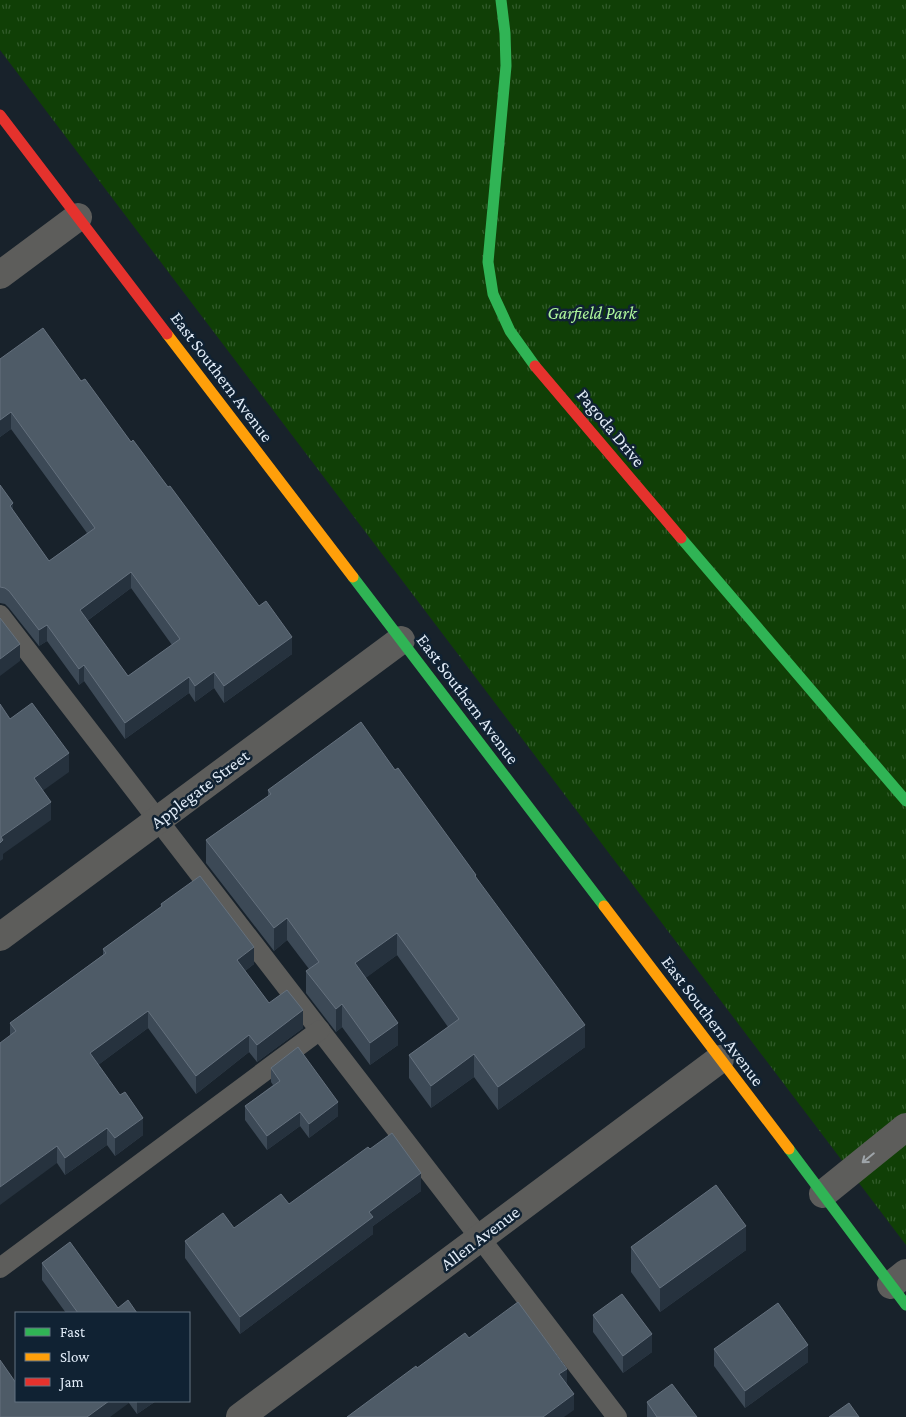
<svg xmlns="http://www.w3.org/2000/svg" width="906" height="1417" font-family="'Crimson Pro',serif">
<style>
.park{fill:url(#park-tufts)}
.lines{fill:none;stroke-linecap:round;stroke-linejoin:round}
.lane{stroke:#5d5d5b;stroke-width:20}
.street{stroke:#5d5d5b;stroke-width:28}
.fast{stroke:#30b455;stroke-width:11}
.slow{stroke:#ff9f0a;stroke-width:11}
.jam{stroke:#e5322d;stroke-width:11}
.wall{fill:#3c4956;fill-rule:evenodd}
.shaded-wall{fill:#26323e}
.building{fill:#4e5b67;stroke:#65717e;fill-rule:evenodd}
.oneway{stroke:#9ea4a9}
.labels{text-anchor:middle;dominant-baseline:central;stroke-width:5;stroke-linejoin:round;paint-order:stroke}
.park-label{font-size:18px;font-style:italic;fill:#aef79c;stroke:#102233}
.street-label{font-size:18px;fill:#e0ebf7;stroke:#102233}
</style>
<defs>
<pattern id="park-tufts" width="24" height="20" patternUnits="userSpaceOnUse" patternTransform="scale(1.25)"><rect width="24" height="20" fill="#103f06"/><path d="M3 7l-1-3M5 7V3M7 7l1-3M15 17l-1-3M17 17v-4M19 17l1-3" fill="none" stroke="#325b2b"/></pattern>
</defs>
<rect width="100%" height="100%" fill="#18222b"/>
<polygon class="park" points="0,0 906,0 906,1245 0,50"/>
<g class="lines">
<g class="lane">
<polyline points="0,615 480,1238 617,1417"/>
<polyline points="0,1268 320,1030"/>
</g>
<g class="street">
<polyline points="0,275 78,217"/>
<polyline points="0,937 401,640"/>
<polyline points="823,1194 906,1127"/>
<polyline points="891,1285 906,1273"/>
<polyline points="240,1417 720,1059"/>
</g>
<g class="fast">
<polyline points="501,0 505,33 506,66 488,262 493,294 510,331 535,366"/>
<polyline points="681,538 906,801"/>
<polyline points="353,577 604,906"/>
<polyline points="789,1149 906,1305"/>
</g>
<g class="slow">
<polyline points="167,334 353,577"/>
<polyline points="604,906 789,1149"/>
</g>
<g class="jam">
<polyline points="0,115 167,334"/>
<polyline points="535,366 681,538"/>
</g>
</g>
<g class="wall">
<path d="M0 359 81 381 168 487 292 654 224 703 214 688 195 702 189 693 125 739 84 681 79 685 47 641 39 646 9 608 5 604 0 603V485L13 511 49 561 87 533 11 429 0 437ZM131 588 172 645 128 676 87 621Z"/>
<polygon points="395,770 476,877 585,1047 498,1110 474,1077 431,1108 409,1078 409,1055 448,1027 397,955 365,978 398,1045 370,1065 342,1027 336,1032 306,993 306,971 309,969 287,940 274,951 206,863 206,840 268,796 268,790"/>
<polygon points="161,904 254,964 245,971 269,1003 303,1028 257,1062 249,1052 196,1094 148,1028 98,1065 143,1135 115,1156 107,1145 65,1175 57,1163 10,1035 10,1023 103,955 103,949 161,907"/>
<polygon points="271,1068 338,1116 309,1138 300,1126 267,1150 245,1120 245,1106 273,1085 271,1082"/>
<polygon points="370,1149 421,1191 373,1226 373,1234 240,1334 185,1258 185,1241 234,1228 289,1204"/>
<polygon points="631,1247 746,1250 660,1312 631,1272"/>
<polygon points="42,1263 118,1308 137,1313 66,1313 42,1280"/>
<polygon points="593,1315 652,1352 623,1373 593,1332"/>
<polygon points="714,1349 808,1362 745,1408 714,1366"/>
<polygon points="16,1401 156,1401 137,1414 129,1403"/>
<polygon points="647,1402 697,1417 647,1417"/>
</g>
<g class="shaded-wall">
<polygon points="11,412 11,429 0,437 0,420"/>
<polygon points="13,503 13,520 10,506"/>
<polygon points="131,572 131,588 80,626 80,610"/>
<polygon points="47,625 47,641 39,646 39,630"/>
<polygon points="292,637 292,654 224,703 224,686"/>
<polygon points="20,644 20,661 0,676 0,659"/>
<polygon points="84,665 84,681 79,685 79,669"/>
<polygon points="214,672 214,688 195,702 195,686"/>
<polygon points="189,677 189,693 125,739 125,723"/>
<polygon points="69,753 69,772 34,797 34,778"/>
<polygon points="51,802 51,820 3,854 3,859 0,861 0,843 1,837"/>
<polygon points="287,918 287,940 274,951 274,928"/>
<polygon points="397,933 397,955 355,986 355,963"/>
<polygon points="254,947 254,964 237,977 237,960"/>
<polygon points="342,1004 342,1027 336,1032 336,1009"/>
<polygon points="303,1010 303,1028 257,1062 257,1045"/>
<polygon points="148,1011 148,1028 90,1071 90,1053"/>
<polygon points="398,1023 398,1045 370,1065 370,1043"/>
<polygon points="585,1025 585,1047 498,1110 498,1087"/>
<polygon points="249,1035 249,1052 196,1094 196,1076"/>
<polygon points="474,1054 474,1077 431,1108 431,1086"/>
<polygon points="338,1102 338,1116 309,1138 309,1124"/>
<polygon points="300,1112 300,1126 267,1150 267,1136"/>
<polygon points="143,1118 143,1135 115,1156 115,1138"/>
<polygon points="107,1128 107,1145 65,1175 65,1158"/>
<polygon points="57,1146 57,1163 0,1205 0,1187"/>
<polygon points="421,1173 421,1191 373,1226 373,1234 240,1334 240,1317 369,1212"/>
<polygon points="746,1226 746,1250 660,1312 660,1288"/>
<polygon points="652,1334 652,1352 623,1373 623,1356"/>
<polygon points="808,1345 808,1362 745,1408 745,1391"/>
<polygon points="567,1369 567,1385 559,1374"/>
<polygon points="574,1394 574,1410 564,1417 543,1417"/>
<polygon points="109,1401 129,1401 129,1403 110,1417 87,1417"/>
<polygon points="137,1401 156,1401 137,1414"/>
</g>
<g class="building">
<path d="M43 328 81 381 85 379 131 442 133 440 168 487 170 486 259 606 266 601 292 637 224 686 214 672 195 686 189 677 125 723 84 665 79 669 47 625 39 630 9 591 5 588 0 587V485L13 503 10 506 49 561 95 528 11 412 0 420V359ZM131 572 180 639 128 676 80 610Z"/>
<polygon points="0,618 20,644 0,659"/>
<polygon points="32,703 69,753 34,778 51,802 1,837 3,840 0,843 0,704 10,719"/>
<polygon points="361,722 395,770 398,768 476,875 475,876 585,1025 498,1087 474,1054 431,1086 409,1055 459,1019 397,933 355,963 398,1023 370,1043 342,1004 336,1009 306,971 319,962 287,918 274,928 206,840 271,794 268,790"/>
<polygon points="200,876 254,947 237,960 269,1003 287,990 303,1010 257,1045 249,1035 196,1076 148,1011 90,1053 120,1095 125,1092 143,1118 115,1138 107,1128 65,1158 57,1146 0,1187 0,1043 16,1031 10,1023 106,953 103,949 162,906 161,904"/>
<polygon points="298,1047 338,1102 309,1124 300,1112 267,1136 245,1106 280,1081 271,1068"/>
<polygon points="392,1133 421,1173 369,1212 373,1217 240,1317 185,1241 223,1213 234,1228 281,1194 289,1204 368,1147 370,1149"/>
<polygon points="716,1185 746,1226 660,1288 631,1247"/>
<polygon points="70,1242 118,1308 128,1300 137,1313 78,1313 42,1263"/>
<polygon points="622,1294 652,1334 623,1356 593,1315"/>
<polygon points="518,1302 567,1369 559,1374 574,1394 543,1417 347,1417 416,1366 417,1368 465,1333 469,1338"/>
<polygon points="778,1303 808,1345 745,1391 714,1349"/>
<polygon points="0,1360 16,1383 16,1401 109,1401 87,1417 0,1417"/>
<polygon points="672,1384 697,1417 657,1417 647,1402"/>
<polygon points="849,1403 859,1417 829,1417"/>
</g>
<defs><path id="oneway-shaft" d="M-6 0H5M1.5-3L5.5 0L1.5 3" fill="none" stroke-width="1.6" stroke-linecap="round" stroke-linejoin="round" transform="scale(1.25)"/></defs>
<use class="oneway" href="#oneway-shaft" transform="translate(868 1158) rotate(141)"/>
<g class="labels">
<g class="park-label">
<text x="592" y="313">Garfield Park</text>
</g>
<g class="street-label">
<text transform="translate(222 377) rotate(53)">East Southern Avenue</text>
<text transform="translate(611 428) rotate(50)">Pagoda Drive</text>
<text transform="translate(468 699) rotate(53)">East Southern Avenue</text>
<text transform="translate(200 789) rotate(-37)">Applegate Street</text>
<text transform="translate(713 1021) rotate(53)">East Southern Avenue</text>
<text transform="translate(480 1238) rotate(-37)">Allen Avenue</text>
</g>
</g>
<rect x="15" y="1312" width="175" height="90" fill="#102233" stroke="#637281"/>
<rect x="25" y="1328" width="25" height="8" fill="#30b455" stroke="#637281"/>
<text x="60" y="1337" font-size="15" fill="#e0ebf7">Fast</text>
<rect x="25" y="1353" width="25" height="8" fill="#ff9f0a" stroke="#637281"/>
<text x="60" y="1362" font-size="15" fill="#e0ebf7">Slow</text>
<rect x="25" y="1378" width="25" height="8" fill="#e5322d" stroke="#637281"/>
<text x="60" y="1387" font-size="15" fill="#e0ebf7">Jam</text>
</svg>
